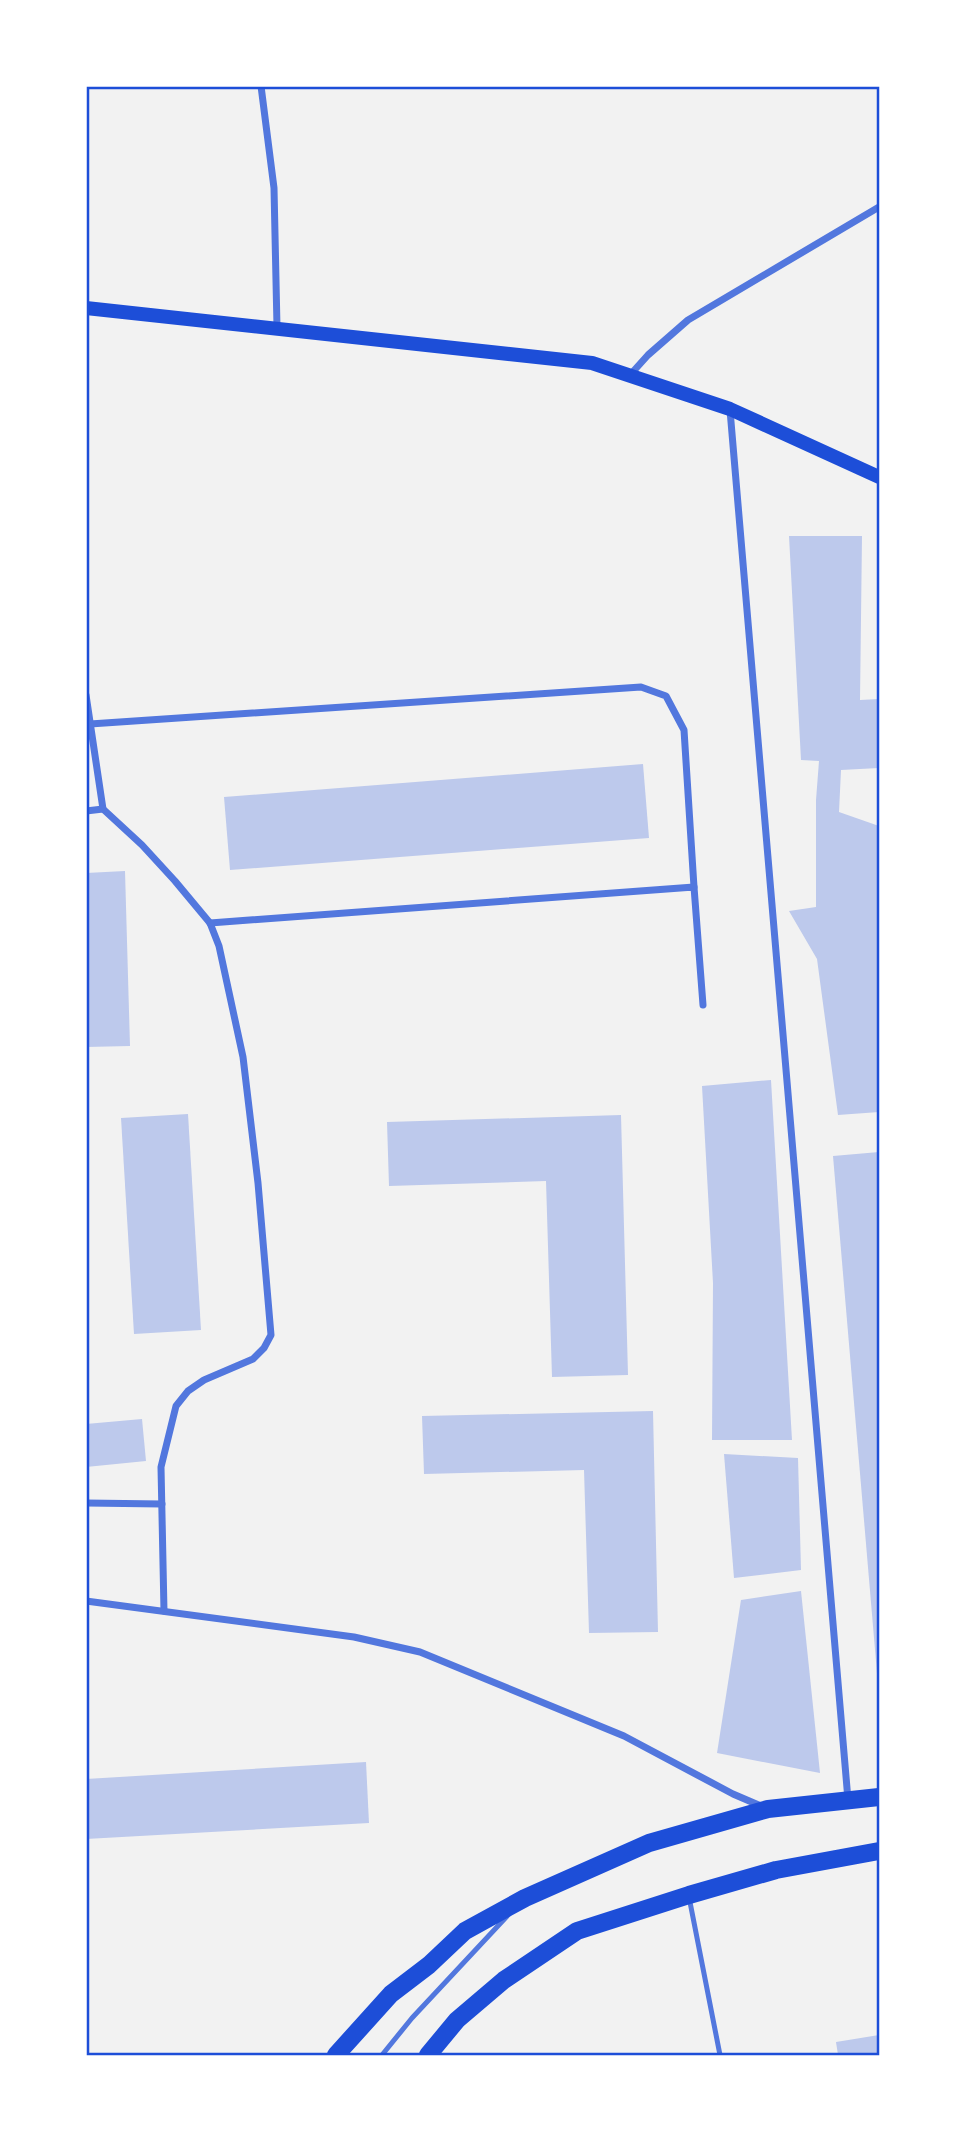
<svg xmlns="http://www.w3.org/2000/svg" width="965" height="2141" font-family="Jost,sans-serif">
<style>
.building{fill:#bdc9ec}
.lines{fill:none;stroke-linecap:round;stroke-linejoin:round}
.service{stroke:#5277de;stroke-width:5}
.minor{stroke:#5277de;stroke-width:7}
.secondary{stroke:#1d4ed8;stroke-width:14}
.primary{stroke:#1d4ed8;stroke-width:18}
.neatline{fill:none;stroke:#1d4ed8;stroke-width:2.5}
</style>
<rect width="100%" height="100%" fill="#f2f2f2"/>
<g class="building">
<polygon points="789,536 862,536 860,700 879,699 879,768 841,770 839,812 879,826 879,1112 838,1115 817,959 789,911 816,907 816,800 819,761 801,760"/>
<polygon points="643,764 649,838 230,870 224,797"/>
<polygon points="125,871 130,1046 86,1047 86,873"/>
<polygon points="771,1080 792,1440 712,1440 713,1283 702,1086"/>
<polygon points="188,1114 201,1330 134,1334 121,1118"/>
<polygon points="621,1115 628,1375 552,1377 546,1181 389,1186 387,1122"/>
<polygon points="879,1152 879,1673 877,1673 833,1156"/>
<polygon points="653,1411 658,1632 589,1633 584,1470 424,1474 422,1416"/>
<polygon points="142,1419 146,1461 86,1467 86,1424"/>
<polygon points="724,1454 798,1458 801,1570 734,1578"/>
<polygon points="801,1591 820,1773 717,1753 741,1600"/>
<polygon points="366,1762 369,1823 86,1839 86,1779"/>
<polygon points="879,2035 879,2055 838,2055 836,2042"/>
</g>
<g class="lines">
<g class="service">
<polyline points="689,1897 720,2055"/>
<polyline points="382,2055 412,2018 510,1913"/>
</g>
<g class="minor">
<polyline points="261,86 274,188 277,327"/>
<polyline points="630,375 648,355 688,320 879,207"/>
<polyline points="730,410 848,1800"/>
<polyline points="86,695 103,809 142,845 175,881 210,923 219,946 243,1057 258,1183 271,1335 264,1348 253,1359 204,1380 188,1391 176,1406 161,1467 164,1611"/>
<polyline points="90,724 641,687 666,696 684,730 694,887"/>
<polyline points="86,811 103,809"/>
<polyline points="210,923 694,887 703,1005"/>
<polyline points="86,1503 162,1504"/>
<polyline points="86,1601 354,1637 420,1652 624,1736 733,1794 761,1806"/>
</g>
<polyline class="secondary" points="86,308 592,363 730,409 879,477"/>
<g class="primary">
<polyline points="336,2055 391,1994 429,1965 465,1931 525,1898 649,1843 768,1809 879,1797"/>
<polyline points="428,2055 457,2020 504,1980 577,1931 689,1895 776,1870 879,1851"/>
</g>
</g>
<rect width="965" height="2141" fill="none" stroke="#ffffff" stroke-width="175"/>
<rect x="88" y="88" width="790" height="1966" class="neatline"/>
</svg>
